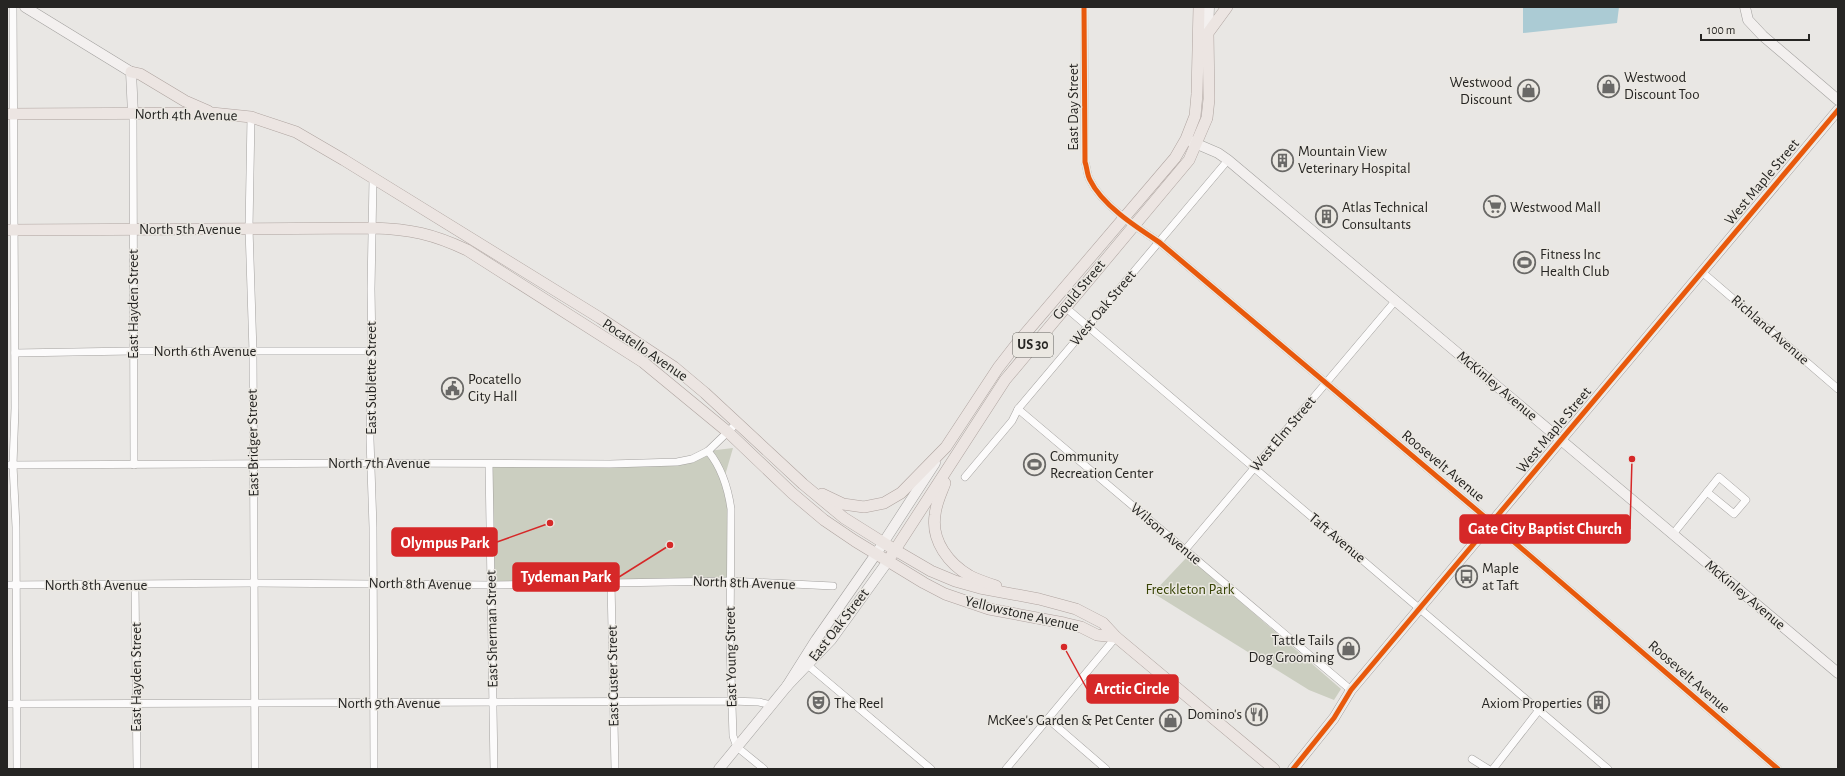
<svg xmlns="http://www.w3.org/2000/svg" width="1845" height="776" font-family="'Alegreya Sans',sans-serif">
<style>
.green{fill:#cbcec0}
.water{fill:#abcbd4}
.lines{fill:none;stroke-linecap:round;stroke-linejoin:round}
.street-casing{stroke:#a3a19f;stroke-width:8}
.secondary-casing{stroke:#a3a19f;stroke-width:11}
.primary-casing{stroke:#aea39f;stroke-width:12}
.street{stroke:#fcfbfb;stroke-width:7}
.secondary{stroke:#f3f0ef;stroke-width:10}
.primary{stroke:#ece5e2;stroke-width:11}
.cycleway-casing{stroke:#ebe8e2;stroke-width:8}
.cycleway{stroke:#e8590c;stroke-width:5}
.labels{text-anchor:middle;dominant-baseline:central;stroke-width:3;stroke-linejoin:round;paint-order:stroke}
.shield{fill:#ebe8e2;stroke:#61605c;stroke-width:1}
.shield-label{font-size:14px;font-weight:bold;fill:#262523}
.poi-label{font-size:15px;fill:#262523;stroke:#ebe8e2;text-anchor:start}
.street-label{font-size:15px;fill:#262523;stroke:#ebe8e2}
.park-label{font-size:15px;fill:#374305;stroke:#ebe8e2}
.leader{fill:none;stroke:#d62828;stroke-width:1.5}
.callout-dot{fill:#d62828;stroke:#ebe8e2;stroke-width:1.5}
.callout{fill:#d62828;stroke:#d62828;stroke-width:1.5}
.callout-label{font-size:16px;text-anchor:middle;font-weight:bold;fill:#fff}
</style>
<rect width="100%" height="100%" fill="#e9e7e4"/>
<g class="green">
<polygon points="733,448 724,479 728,492 729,581 491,585 489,464 677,462 708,451"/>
<polygon points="1188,556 1341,689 1334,700 1309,690 1153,593"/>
</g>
<polygon class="water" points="1523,7 1619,7 1617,23 1523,33"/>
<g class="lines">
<defs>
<g id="street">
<polyline points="13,7 15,408 13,465 16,527 17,769"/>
<path d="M1084 7 1085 162C1087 167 1087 175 1090 180 1102 205 1136 227 1159 242L1492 523 1778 769"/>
<polyline points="133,114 134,465"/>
<polyline points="251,117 249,228 253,352 255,769"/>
<polyline points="373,179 371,289 372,351 370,439 373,527 374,769"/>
<polyline points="1702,272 1838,389"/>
<polyline points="1065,307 1608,769"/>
<polyline points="15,353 132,351 372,351"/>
<polyline points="1018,409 1351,690"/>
<path d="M708 451C722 468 728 488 731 509L730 644 733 736 737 747 764 769"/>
<polyline points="489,464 494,769"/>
<polyline points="7,465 371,463 610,464 677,462 692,459 708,451 737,423"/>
<polyline points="965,477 1012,421 1018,409 1228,160"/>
<polygon points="1719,477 1746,500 1734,514 1707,492"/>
<polyline points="1673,534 1707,492"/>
<polyline points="1185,550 1396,300"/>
<polyline points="611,583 615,769"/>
<polyline points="7,585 254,583 491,585 729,581 833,586"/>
<polyline points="135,585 137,769"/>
<polyline points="804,662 931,769"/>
<polyline points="7,704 731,701 759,702 771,705"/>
<polyline points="1048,719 1106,769"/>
<polyline points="1472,759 1488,769"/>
<polyline points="1006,769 1116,637"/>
<polyline points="1493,769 1539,710"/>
</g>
<g id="secondary">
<polyline points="25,7 131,72 133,114"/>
<polyline points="1745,7 1748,20 1763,36 1838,100"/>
<polyline points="1208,33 1209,7"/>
<polyline points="1190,141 1218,153 1228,160 1838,673"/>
<polyline points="787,686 816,640 876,554 935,463"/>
<polyline points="719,769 787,686 831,640 888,561"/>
<polyline points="1293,769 1334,718 1351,690 1838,110"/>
</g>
<g id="primary">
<polyline points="131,72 140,74 185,101 208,111"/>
<polyline points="7,114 212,113 251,117 296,132 344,160 600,318 674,367 705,393 803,484 844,518 895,550 931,571 955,581 980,588 1039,599 1076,609 1103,623 1116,637 1274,769"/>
<path d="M7 230 373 228C410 229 433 234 467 250L643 362 728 432 792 493 824 520 855 541 924 583 945 594 989 609 1064 623 1081 627 1097 635 1116 637"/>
<path d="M945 483C941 494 936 503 935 515 931 541 949 564 970 576 978 580 987 583 996 586"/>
<polyline points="822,494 843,504 864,507 884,503 901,493 946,447 998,368 1019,341 1175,158 1186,139 1195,116 1197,94 1199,7"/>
<polyline points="891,556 1005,380 1189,160 1207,118 1209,99 1208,33 1227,7"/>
</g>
</defs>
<use href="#street" class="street-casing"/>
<use href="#secondary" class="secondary-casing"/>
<use href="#primary" class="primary-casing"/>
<use href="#street" class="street"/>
<use href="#secondary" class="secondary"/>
<use href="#primary" class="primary"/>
<defs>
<g id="cycleway">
<path d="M1084 7 1085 162C1087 167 1087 175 1090 180 1102 205 1136 227 1159 242L1492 523 1778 769"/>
<polyline points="1293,769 1334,718 1351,690 1838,110"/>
</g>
</defs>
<use href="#cycleway" class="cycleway-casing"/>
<use href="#cycleway" class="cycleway"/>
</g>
<defs>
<symbol id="shop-ring" viewBox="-11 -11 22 22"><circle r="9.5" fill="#ebe8e2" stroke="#6a6967" stroke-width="1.5"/><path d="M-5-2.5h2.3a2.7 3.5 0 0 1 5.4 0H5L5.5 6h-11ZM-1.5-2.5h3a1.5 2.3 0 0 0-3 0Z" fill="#6a6967"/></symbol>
<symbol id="building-ring" viewBox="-11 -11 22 22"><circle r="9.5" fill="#ebe8e2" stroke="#6a6967" stroke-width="1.5"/><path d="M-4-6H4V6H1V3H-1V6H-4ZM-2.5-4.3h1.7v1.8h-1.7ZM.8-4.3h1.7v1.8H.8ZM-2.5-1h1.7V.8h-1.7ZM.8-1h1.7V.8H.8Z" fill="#6a6967"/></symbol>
<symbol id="supermarket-ring" viewBox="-11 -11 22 22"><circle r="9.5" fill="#ebe8e2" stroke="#6a6967" stroke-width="1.5"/><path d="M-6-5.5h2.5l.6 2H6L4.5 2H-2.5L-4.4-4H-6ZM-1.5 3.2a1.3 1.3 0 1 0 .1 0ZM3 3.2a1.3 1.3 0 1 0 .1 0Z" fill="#6a6967"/></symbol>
<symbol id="stadium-ring" viewBox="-11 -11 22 22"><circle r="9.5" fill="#ebe8e2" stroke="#6a6967" stroke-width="1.5"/><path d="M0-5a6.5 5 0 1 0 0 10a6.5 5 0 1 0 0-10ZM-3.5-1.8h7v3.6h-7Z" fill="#6a6967"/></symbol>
<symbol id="civic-ring" viewBox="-11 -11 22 22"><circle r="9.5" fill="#ebe8e2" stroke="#6a6967" stroke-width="1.5"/><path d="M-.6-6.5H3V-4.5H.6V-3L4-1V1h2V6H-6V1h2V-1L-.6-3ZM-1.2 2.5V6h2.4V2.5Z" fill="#6a6967"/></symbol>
<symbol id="bus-ring" viewBox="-11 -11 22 22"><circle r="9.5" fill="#ebe8e2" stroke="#6a6967" stroke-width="1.5"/><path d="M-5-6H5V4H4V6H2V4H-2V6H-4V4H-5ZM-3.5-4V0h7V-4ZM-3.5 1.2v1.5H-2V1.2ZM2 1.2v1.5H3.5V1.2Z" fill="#6a6967"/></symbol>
<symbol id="theatre-ring" viewBox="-11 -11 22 22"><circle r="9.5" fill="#ebe8e2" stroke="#6a6967" stroke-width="1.5"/><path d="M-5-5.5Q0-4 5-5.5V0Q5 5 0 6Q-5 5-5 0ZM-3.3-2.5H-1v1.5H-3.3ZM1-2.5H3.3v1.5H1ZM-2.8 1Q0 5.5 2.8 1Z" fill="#6a6967"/></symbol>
<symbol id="restaurant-ring" viewBox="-11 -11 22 22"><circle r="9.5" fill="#ebe8e2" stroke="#6a6967" stroke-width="1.5"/><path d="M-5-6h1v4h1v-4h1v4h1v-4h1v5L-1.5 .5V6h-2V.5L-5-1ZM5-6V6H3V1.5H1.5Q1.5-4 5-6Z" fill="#6a6967"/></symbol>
</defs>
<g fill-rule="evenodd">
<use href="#shop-ring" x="1596" y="74" width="25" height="25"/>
<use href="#shop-ring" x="1516" y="78" width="25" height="25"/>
<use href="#building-ring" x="1270" y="148" width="25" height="25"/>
<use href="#supermarket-ring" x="1482" y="194" width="25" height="25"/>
<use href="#building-ring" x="1314" y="204" width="25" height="25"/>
<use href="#stadium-ring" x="1512" y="250" width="25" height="25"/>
<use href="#civic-ring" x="440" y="376" width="25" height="25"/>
<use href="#stadium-ring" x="1022" y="452" width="25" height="25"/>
<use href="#bus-ring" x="1454" y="564" width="25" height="25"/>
<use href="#shop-ring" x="1336" y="636" width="25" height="25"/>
<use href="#theatre-ring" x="806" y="690" width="25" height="25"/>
<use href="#building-ring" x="1586" y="690" width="25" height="25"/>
<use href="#restaurant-ring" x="1244" y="702" width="25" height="25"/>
<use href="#shop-ring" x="1158" y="708" width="25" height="25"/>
</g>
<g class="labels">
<rect class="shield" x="1013" y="333" width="40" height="24" rx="3"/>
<g class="shield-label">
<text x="1033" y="345">US 30</text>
</g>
<g class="poi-label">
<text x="1624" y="77">Westwood<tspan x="1624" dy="17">Discount Too</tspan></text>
<text x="1512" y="82" text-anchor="end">Westwood<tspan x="1512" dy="17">Discount</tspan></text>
<text x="1298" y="151">Mountain View<tspan x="1298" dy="17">Veterinary Hospital</tspan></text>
<text x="1342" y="207">Atlas Technical<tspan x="1342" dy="17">Consultants</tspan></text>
<text x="1510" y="207">Westwood Mall</text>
<text x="1540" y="254">Fitness Inc<tspan x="1540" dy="17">Health Club</tspan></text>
<text x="468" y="379">Pocatello<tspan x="468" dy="17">City Hall</tspan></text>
<text x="1050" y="456">Community<tspan x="1050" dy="17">Recreation Center</tspan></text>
<text x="1482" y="568">Maple<tspan x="1482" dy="17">at Taft</tspan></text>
<text x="1334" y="640" text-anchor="end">Tattle Tails<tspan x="1334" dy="17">Dog Grooming</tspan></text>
<text x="834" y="703">The Reel</text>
<text x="1582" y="703" text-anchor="end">Axiom Properties</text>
<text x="1242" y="714" text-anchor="end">Domino's</text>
<text x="1154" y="720" text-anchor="end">McKee's Garden &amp; Pet Center</text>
</g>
<g class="street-label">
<text transform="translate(1073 107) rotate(-90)">East Day Street</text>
<text transform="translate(186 115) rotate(1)">North 4th Avenue</text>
<text transform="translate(1762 182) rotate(-50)">West Maple Street</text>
<text x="190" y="229">North 5th Avenue</text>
<text transform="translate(1079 290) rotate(-50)">Gould Street</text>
<text transform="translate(133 304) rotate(-90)">East Hayden Street</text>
<text transform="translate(1103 308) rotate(-50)">West Oak Street</text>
<text transform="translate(1770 330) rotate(41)">Richland Avenue</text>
<text transform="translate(645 350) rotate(34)">Pocatello Avenue</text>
<text x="205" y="351">North 6th Avenue</text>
<text transform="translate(371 378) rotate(-90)">East Sublette Street</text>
<text transform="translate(1497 386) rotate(40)">McKinley Avenue</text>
<text transform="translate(1554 430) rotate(-50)">West Maple Street</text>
<text transform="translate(1283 434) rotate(-50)">West Elm Street</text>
<text transform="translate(253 443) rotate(-91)">East Bridger Street</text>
<text x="379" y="463">North 7th Avenue</text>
<text transform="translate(1443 466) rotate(40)">Roosevelt Avenue</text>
<text transform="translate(1166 534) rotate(40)">Wilson Avenue</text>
<text transform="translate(1337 538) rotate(40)">Taft Avenue</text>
<text transform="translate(744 583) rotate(2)">North 8th Avenue</text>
<text transform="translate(420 584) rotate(1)">North 8th Avenue</text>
<text x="96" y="585">North 8th Avenue</text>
<text transform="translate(1745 595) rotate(40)">McKinley Avenue</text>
<text transform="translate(1022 614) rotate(13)">Yellowstone Avenue</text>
<text transform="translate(839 625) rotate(-52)">East Oak Street</text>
<text transform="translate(492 629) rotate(-91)">East Sherman Street</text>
<text transform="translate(731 657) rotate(-91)">East Young Street</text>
<text transform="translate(613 676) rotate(-91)">East Custer Street</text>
<text transform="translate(136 677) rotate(-90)">East Hayden Street</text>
<text transform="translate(1689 677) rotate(41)">Roosevelt Avenue</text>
<text x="389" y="703">North 9th Avenue</text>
</g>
<g class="park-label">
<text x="1190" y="589">Freckleton Park</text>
</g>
</g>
<path class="leader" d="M1632 459L1630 529M550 523L497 542M670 545L619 577M1064 647L1087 689"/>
<g class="callout-dot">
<circle cx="1632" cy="459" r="4"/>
<circle cx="550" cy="523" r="4"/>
<circle cx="670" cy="545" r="4"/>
<circle cx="1064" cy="647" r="4"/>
</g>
<g class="callout">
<rect x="1460" y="515" width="170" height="28" rx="4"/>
<rect x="392" y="528" width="105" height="28" rx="4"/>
<rect x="513" y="563" width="106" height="28" rx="4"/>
<rect x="1087" y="675" width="91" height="28" rx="4"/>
</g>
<g class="callout-label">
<text x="1545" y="534">Gate City Baptist Church</text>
<text x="445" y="548">Olympus Park</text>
<text x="566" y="582">Tydeman Park</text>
<text x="1132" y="694">Arctic Circle</text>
</g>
<rect width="1845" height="776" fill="none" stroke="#262523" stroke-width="16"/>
<path d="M1701 34v6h108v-6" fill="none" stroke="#262523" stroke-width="2"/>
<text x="1707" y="34" font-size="12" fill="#262523" stroke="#ebe8e2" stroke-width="3" paint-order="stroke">100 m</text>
</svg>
